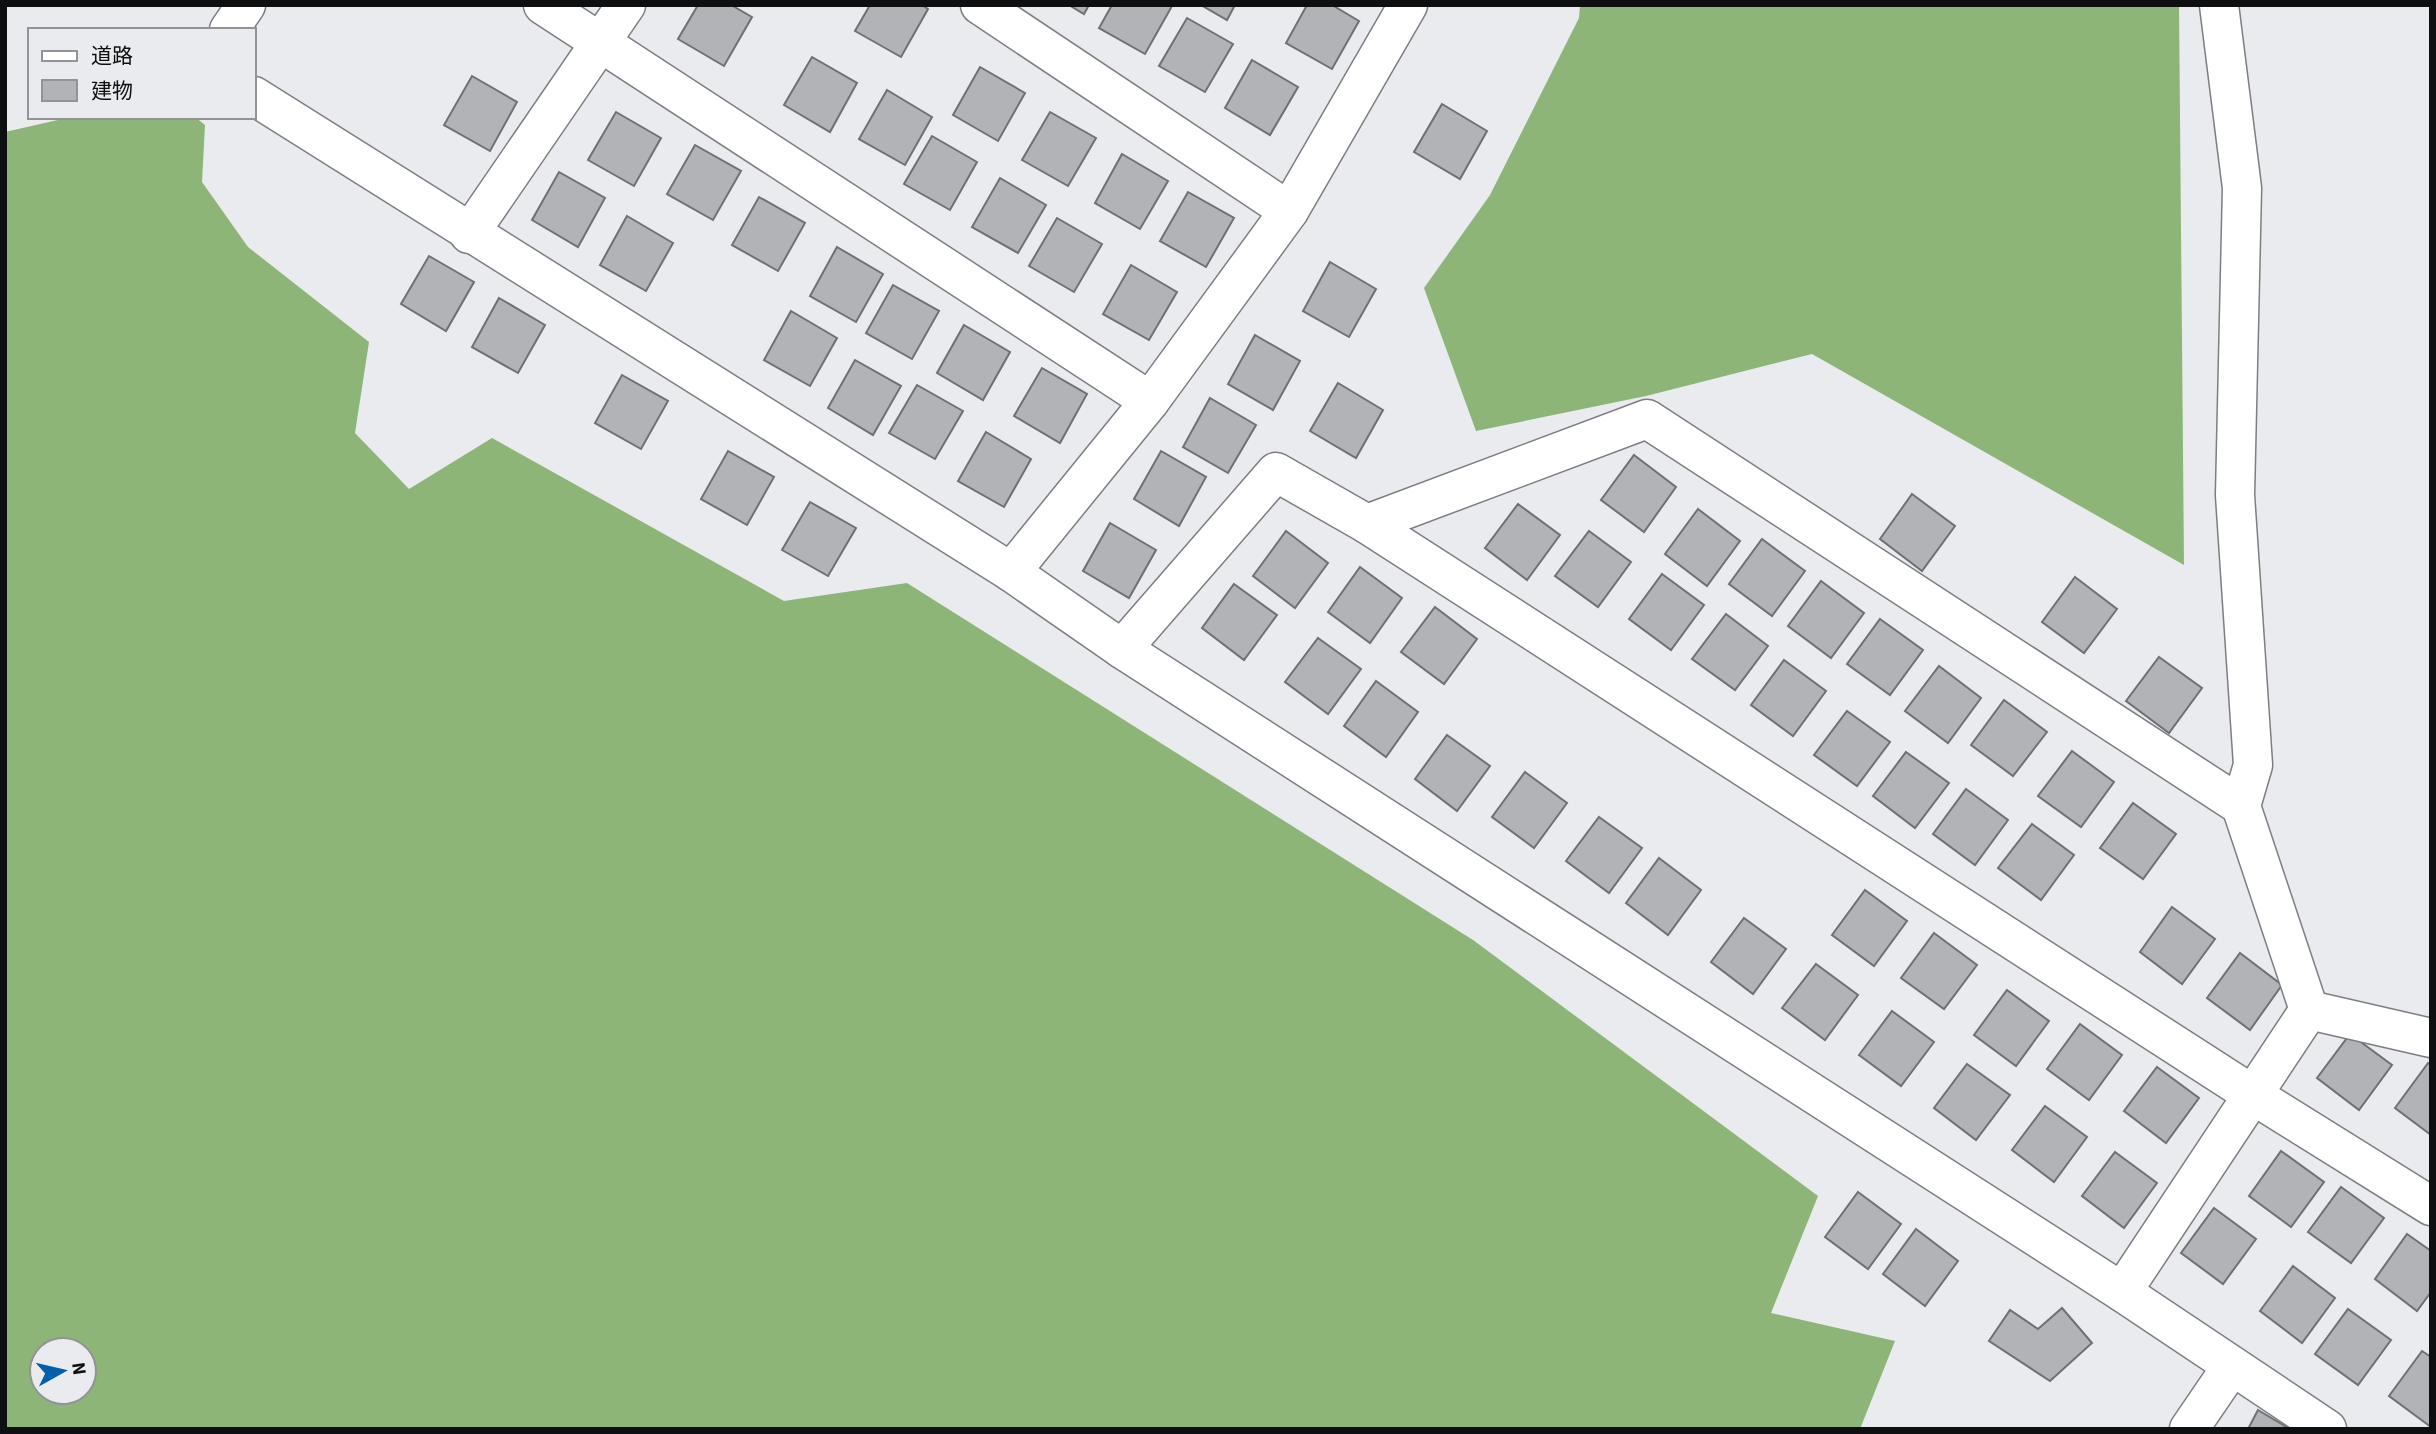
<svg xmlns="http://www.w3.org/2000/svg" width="2436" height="1434" font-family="'Source Sans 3','Noto Sans JP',sans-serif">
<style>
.forest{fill:#8db577;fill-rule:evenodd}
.building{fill:#b1b3b7;stroke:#6f7074;stroke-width:2}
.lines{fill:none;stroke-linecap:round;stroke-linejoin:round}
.street-casing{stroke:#7c7e82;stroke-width:41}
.street{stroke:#fff;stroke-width:38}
</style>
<rect width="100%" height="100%" fill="#e9ebef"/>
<g class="forest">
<polygon points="1580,5 2179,5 2184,565 1812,354 1646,396 1476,431 1424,288 1490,195 1579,18"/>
<path d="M71 117H195L205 125 202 182 248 247 369 342 355 433 409 489 492 438 784 601 907 583 1473 940 1818 1196 1771 1313 1895 1341 1860 1429H5V132ZM42 1350H84V1392H42Z"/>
</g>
<g class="building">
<polygon points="698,5 731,5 752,17 724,66 678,39"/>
<polygon points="870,5 922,5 928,9 901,57 855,31"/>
<polygon points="1069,5 1089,5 1084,14"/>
<polygon points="1112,5 1172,5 1172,6 1145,54 1099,28"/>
<polygon points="1201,5 1235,5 1227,20"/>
<polygon points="1307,5 1332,5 1359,21 1332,69 1286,43"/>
<polygon points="1187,18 1233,44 1205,92 1159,66"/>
<polygon points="812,57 857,83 830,132 784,105"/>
<polygon points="1252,60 1298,87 1270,135 1225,108"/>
<polygon points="980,67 1025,93 998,141 953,115"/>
<polygon points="472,76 517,102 490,151 444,125"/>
<polygon points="887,90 932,117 905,165 859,139"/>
<polygon points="1442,104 1487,131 1460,179 1414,152"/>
<polygon points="616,112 661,138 634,186 588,160"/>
<polygon points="1050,112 1096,138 1068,186 1022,160"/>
<polygon points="932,136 977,162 950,210 904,184"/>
<polygon points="695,145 741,171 713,220 667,194"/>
<polygon points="1122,154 1168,181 1140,229 1095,203"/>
<polygon points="559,172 605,198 578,247 532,220"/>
<polygon points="1000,178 1046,205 1018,253 972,227"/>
<polygon points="1188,192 1234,218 1206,267 1160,241"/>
<polygon points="759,197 805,223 778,271 732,245"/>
<polygon points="627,216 673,243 646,291 600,265"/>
<polygon points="1057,218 1102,244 1074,292 1029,266"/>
<polygon points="837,247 883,274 856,322 810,296"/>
<polygon points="429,256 474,282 446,331 401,304"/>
<polygon points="1330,262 1376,289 1349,337 1303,311"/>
<polygon points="1131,265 1177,292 1149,340 1103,314"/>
<polygon points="893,285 939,311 912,359 866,333"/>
<polygon points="499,298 545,325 518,373 472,347"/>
<polygon points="791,311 837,338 810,386 764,360"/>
<polygon points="964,325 1010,352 983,400 937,373"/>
<polygon points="1255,335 1300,361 1273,410 1228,384"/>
<polygon points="855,360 901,386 873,435 828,408"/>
<polygon points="1042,368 1087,394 1060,443 1014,416"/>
<polygon points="622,375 668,401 641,449 595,423"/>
<polygon points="1338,383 1383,410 1356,458 1310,431"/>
<polygon points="917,385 963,411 935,459 889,433"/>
<polygon points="1210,398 1256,425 1228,473 1183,447"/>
<polygon points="986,432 1031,459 1004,507 958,481"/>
<polygon points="728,451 774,477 747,525 701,499"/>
<polygon points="1161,451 1206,477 1179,526 1134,499"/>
<polygon points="1634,455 1676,487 1644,532 1601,500"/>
<polygon points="1912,494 1955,526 1922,571 1880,539"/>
<polygon points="810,502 856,528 828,576 782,550"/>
<polygon points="1518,504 1560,535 1527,580 1485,548"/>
<polygon points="1698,509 1740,541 1707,586 1665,554"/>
<polygon points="1110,523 1156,550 1129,598 1083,571"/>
<polygon points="1286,531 1328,563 1295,608 1253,576"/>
<polygon points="1589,531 1631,562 1598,607 1555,576"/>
<polygon points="1762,539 1805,571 1772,616 1729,584"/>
<polygon points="1360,567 1402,598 1370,643 1328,612"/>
<polygon points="1662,574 1704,605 1671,650 1629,619"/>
<polygon points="2075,577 2117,609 2084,653 2042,622"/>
<polygon points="1821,581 1864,613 1831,658 1788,626"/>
<polygon points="1234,584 1277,615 1244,660 1202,628"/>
<polygon points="1435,607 1477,639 1444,684 1401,652"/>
<polygon points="1726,614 1768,646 1735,690 1692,659"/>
<polygon points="1880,619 1923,650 1890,695 1847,664"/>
<polygon points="1318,638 1361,669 1328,714 1285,682"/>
<polygon points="2159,657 2202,688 2169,733 2126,701"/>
<polygon points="1784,660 1826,691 1793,736 1751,705"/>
<polygon points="1939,666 1981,698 1948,743 1905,711"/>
<polygon points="1376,681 1418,712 1386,757 1344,726"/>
<polygon points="2004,700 2047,732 2013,776 1971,745"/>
<polygon points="1847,711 1890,742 1857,786 1814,755"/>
<polygon points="1447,735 1490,766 1457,811 1415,779"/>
<polygon points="2072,751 2114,782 2081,827 2038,796"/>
<polygon points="1906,752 1949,783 1915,828 1873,796"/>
<polygon points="1525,772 1567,803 1534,848 1492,817"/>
<polygon points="1966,789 2008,820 1975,865 1933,834"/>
<polygon points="2133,803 2176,834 2143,879 2100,848"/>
<polygon points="1599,817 1642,848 1609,893 1566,861"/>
<polygon points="2032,824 2074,855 2041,900 1998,868"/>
<polygon points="1659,858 1701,890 1668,935 1626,903"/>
<polygon points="1865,890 1907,921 1874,966 1832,935"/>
<polygon points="2172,907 2215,939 2182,984 2140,952"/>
<polygon points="1744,918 1786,949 1753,994 1711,962"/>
<polygon points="1934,933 1977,965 1944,1009 1901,978"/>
<polygon points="2240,953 2282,985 2250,1030 2207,998"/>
<polygon points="1816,964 1858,995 1825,1040 1782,1008"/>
<polygon points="2007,990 2049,1021 2016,1066 1974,1035"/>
<polygon points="1892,1011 1934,1042 1901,1086 1859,1055"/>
<polygon points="2080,1024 2122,1055 2089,1100 2047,1069"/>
<polygon points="2350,1034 2392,1065 2359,1110 2317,1078"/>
<polygon points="2428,1063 2431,1065 2431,1135 2395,1108"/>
<polygon points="1967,1064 2010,1095 1976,1140 1934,1108"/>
<polygon points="2157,1067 2199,1098 2166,1143 2124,1111"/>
<polygon points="2045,1106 2087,1137 2054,1182 2012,1150"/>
<polygon points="2281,1151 2324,1182 2291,1227 2249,1196"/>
<polygon points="2115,1152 2157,1183 2124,1228 2082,1196"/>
<polygon points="2341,1187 2384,1218 2351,1263 2308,1232"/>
<polygon points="1858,1192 1901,1224 1868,1269 1825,1237"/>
<polygon points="2214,1208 2256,1239 2223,1284 2181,1253"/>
<polygon points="1916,1229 1958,1261 1925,1306 1883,1274"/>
<polygon points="2407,1234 2431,1251 2431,1292 2417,1311 2375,1279"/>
<polygon points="2293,1266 2335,1298 2302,1343 2260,1311"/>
<polygon points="2062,1308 2092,1343 2050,1381 1989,1341 2010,1310 2038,1329"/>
<polygon points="2348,1309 2391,1340 2358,1385 2315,1354"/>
<polygon points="2422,1351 2431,1357 2431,1427 2389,1396"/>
<polygon points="2258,1410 2290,1429 2248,1429"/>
</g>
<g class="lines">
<defs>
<g id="street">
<polyline points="543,5 1150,401"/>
<polyline points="980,5 1289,211"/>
<polyline points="2219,5 2242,188 2235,495 2253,765 2241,806 2309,1010"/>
<polyline points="229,30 246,5"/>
<polyline points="254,96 1011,572 1122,649 2122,1292 2327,1429"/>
<polyline points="469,234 626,5"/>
<polyline points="1367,524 2253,1095 2431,1206"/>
<polyline points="1011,572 1150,401 1289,211 1408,5"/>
<polyline points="1122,649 1276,472 1367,524 1647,419 2241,806"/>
<polyline points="2309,1010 2431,1038"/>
<polyline points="2122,1292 2309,1010"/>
<polyline points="2189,1429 2232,1366"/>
</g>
</defs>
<use href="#street" class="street-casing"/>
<use href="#street" class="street"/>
</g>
<rect width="2436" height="1434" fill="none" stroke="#0e0f10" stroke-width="14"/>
<rect x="28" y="28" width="228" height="91" fill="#e9ebef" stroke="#919396" stroke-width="2"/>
<rect x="42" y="51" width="35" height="10" fill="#ffffff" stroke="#919396" stroke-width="2"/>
<text x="91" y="63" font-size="21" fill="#0e0f10">道路</text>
<rect x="42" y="80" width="35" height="21" fill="#b1b3b7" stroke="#919396" stroke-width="2"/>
<text x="91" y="98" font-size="21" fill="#0e0f10">建物</text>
<g transform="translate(63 1371) rotate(82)"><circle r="33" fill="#e9ebef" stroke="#919396" stroke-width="2"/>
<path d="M0-5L12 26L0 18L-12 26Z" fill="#015fac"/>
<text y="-10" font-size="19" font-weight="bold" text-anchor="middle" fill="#0e0f10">N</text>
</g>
</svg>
